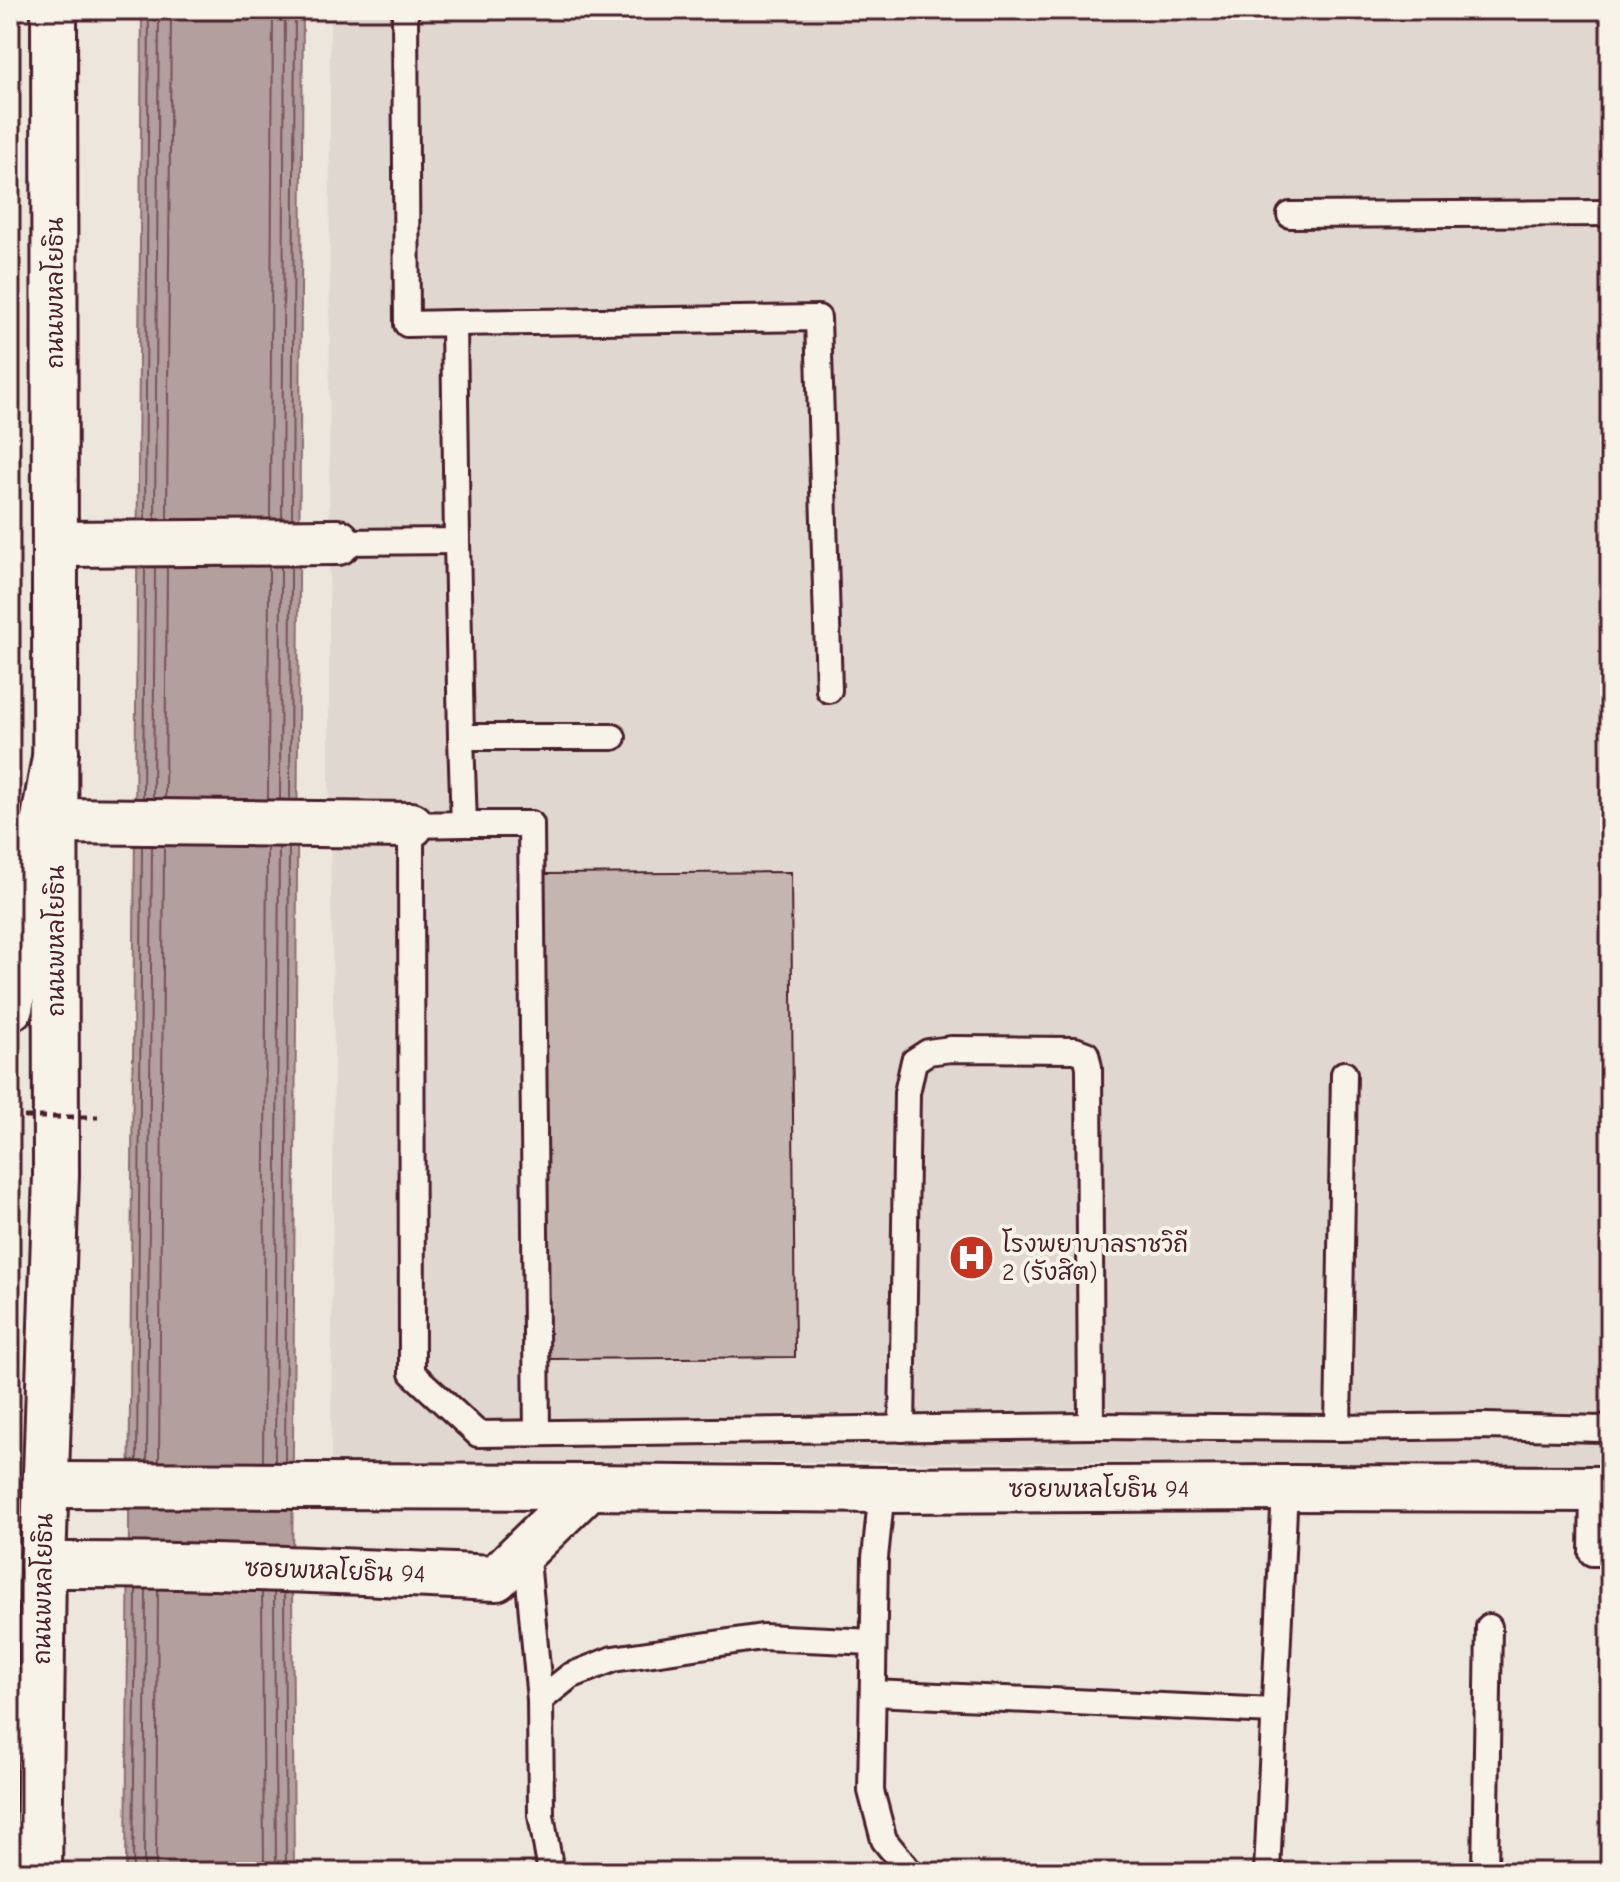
<svg xmlns="http://www.w3.org/2000/svg" width="1620" height="1882" font-family="'Comic Neue','Playpen Sans Thai',sans-serif">
<style>
.built{fill:#e0d7d0}
.water{fill:#b39f9d;stroke:#896c6f;stroke-width:2}
.lines{fill:none;stroke-linecap:round;stroke-linejoin:round}
.shore{stroke:#745259;stroke-width:2}
.building{fill:#c4b5b0;stroke:#4a1f2b;stroke-width:2}
.lane-casing{stroke:#4a1f2b;stroke-width:30}
.street-casing{stroke:#4a1f2b;stroke-width:50}
.secondary-casing{stroke:#4a1f2b;stroke-width:50}
.highway-casing{stroke:#4a1f2b;stroke-width:50}
.lane{stroke:#f7f3e8;stroke-width:24}
.street{stroke:#f7f3e8;stroke-width:44}
.secondary{stroke:#f7f3e8;stroke-width:44}
.highway{stroke:#f7f3e8;stroke-width:44}
.path-bridge{stroke:#4a1f2b;stroke-width:5;stroke-dasharray:8 6;stroke-linecap:butt}
.labels{text-anchor:middle;dominant-baseline:central;stroke-width:8;stroke-linejoin:round;paint-order:stroke}
.street-label{font-size:24px;fill:#4a1f2b;stroke:#f7f3e8}
.poi-label{font-size:24px;fill:#4a1f2b;stroke:#f7f3e8;text-anchor:start}
</style>
<rect width="100%" height="100%" fill="#ece6dd"/>
<filter id="ink" filterUnits="userSpaceOnUse"><feTurbulence type="fractalNoise" baseFrequency=".0125" numOctaves="2"/><feDisplacementMap in="SourceGraphic" scale="16" xChannelSelector="R" yChannelSelector="G"/><feConvolveMatrix kernelMatrix="1 2 1 2 8 2 1 2 1" color-interpolation-filters="sRGB"/></filter>
<g filter="url(#ink)">
<polygon class="built" points="330,10 1610,10 1610,1466 1124,1462 331,1462 334,1055 329,776"/>
<polygon class="water" points="142,10 303,10 292,1585 294,1872 126,1872"/>
<g class="lines">
<g class="shore">
<polyline points="270,518 273,10"/>
<polyline points="282,518 285,10"/>
<polyline points="292,518 295,10"/>
<polyline points="145,519 149,10"/>
<polyline points="155,519 159,10"/>
<polyline points="167,519 171,10"/>
<polyline points="143,798 145,567"/>
<polyline points="153,798 155,567"/>
<polyline points="165,798 167,567"/>
<polyline points="268,799 269,566"/>
<polyline points="280,800 281,566"/>
<polyline points="290,800 291,566"/>
<polyline points="137,1461 142,846"/>
<polyline points="147,1461 152,846"/>
<polyline points="159,1461 164,846"/>
<polyline points="263,1462 267,847"/>
<polyline points="275,1462 279,848"/>
<polyline points="285,1462 289,848"/>
<polyline points="262,1592 264,1872"/>
<polyline points="274,1593 276,1872"/>
<polyline points="284,1593 286,1872"/>
<polyline points="133,1872 136,1589"/>
<polyline points="144,1872 146,1590"/>
<polyline points="156,1872 158,1590"/>
</g>
</g>
<polygon class="building" points="791,872 795,1357 549,1359 545,874"/>
<g class="lines">
<defs>
<g id="lane">
<polyline points="1290,215 1610,213"/>
<polyline points="454,323 818,318 829,690"/>
<polyline points="457,541 461,737 613,737"/>
<polyline points="338,542 457,541 454,323 407,324 405,10"/>
<polyline points="461,737 464,824 411,825 412,1373 478,1434 1091,1426 1338,1428 1344,1074"/>
<polyline points="464,824 531,824 537,1433"/>
<polyline points="1338,1428 1485,1426 1602,1429 1610,1425"/>
<polyline points="902,1429 907,1093 914,1061 928,1052 951,1049 1075,1050 1086,1054 1089,1067 1091,1426"/>
<polyline points="1593,1489 1592,1553 1610,1553"/>
<polyline points="882,1490 875,1558 871,1791 884,1840 910,1872"/>
<polyline points="526,1549 540,1700"/>
<polyline points="873,1693 1274,1711"/>
<polyline points="551,1872 541,1815 540,1700 570,1676 613,1659 762,1637 873,1642"/>
<polyline points="1267,1872 1285,1488"/>
<polyline points="1485,1872 1489,1627"/>
</g>
<g id="street">
<polyline points="56,544 338,542"/>
<polyline points="56,821 411,825"/>
<polyline points="45,1485 589,1487 882,1490 1285,1488 1610,1489"/>
<path d="M43 1565C194 1564 345 1571 496 1578L589 1487"/>
</g>
<polyline id="secondary" points="39,1872 43,1565 56,1175 54,10"/>
<polyline id="highway" points="10,1008 56,752"/>
</defs>
<use href="#lane" class="lane-casing"/>
<use href="#street" class="street-casing"/>
<use href="#secondary" class="secondary-casing"/>
<use href="#highway" class="highway-casing"/>
<use href="#lane" class="lane"/>
<use href="#street" class="street"/>
<use href="#secondary" class="secondary"/>
<use href="#highway" class="highway"/>
<polyline class="path-bridge" points="10,1117 98,1117"/>
</g>
</g>
<defs>
<symbol id="hospital-disc" viewBox="-11 -11 22 22"><circle r="9.5" fill="#c8321e" stroke="#f7f3e8"/><path d="M-5-5h3v3.5h4V-5h3V5h-3V1.5h-4V5h-3Z" fill="#fff"/></symbol>
</defs>
<g fill-rule="evenodd">
<use href="#hospital-disc" x="946" y="1232" width="51" height="51"/>
</g>
<g class="labels">
<g class="street-label">
<text transform="translate(55 293) rotate(-90)">ถนนพหลโยธิน</text>
<text transform="translate(56 941) rotate(-90)">ถนนพหลโยธิน</text>
<text x="1099" y="1489">ซอยพหลโยธิน 94</text>
<text transform="translate(335 1571) rotate(2)">ซอยพหลโยธิน 94</text>
<text transform="translate(43 1589) rotate(-89)">ถนนพหลโยธิน</text>
</g>
<g class="poi-label">
<text x="1002" y="1244">โรงพยาบาลราชวิถี<tspan x="1002" dy="28">2 (รังสิต)</tspan></text>
</g>
</g>
<rect width="1620" height="1882" fill="none" stroke="#f7f3e8" stroke-width="40"/>
<rect x="20" y="20" width="1580" height="1842" fill="none" stroke="#4a1f2b" stroke-width="3" filter="url(#ink)"/>
</svg>
